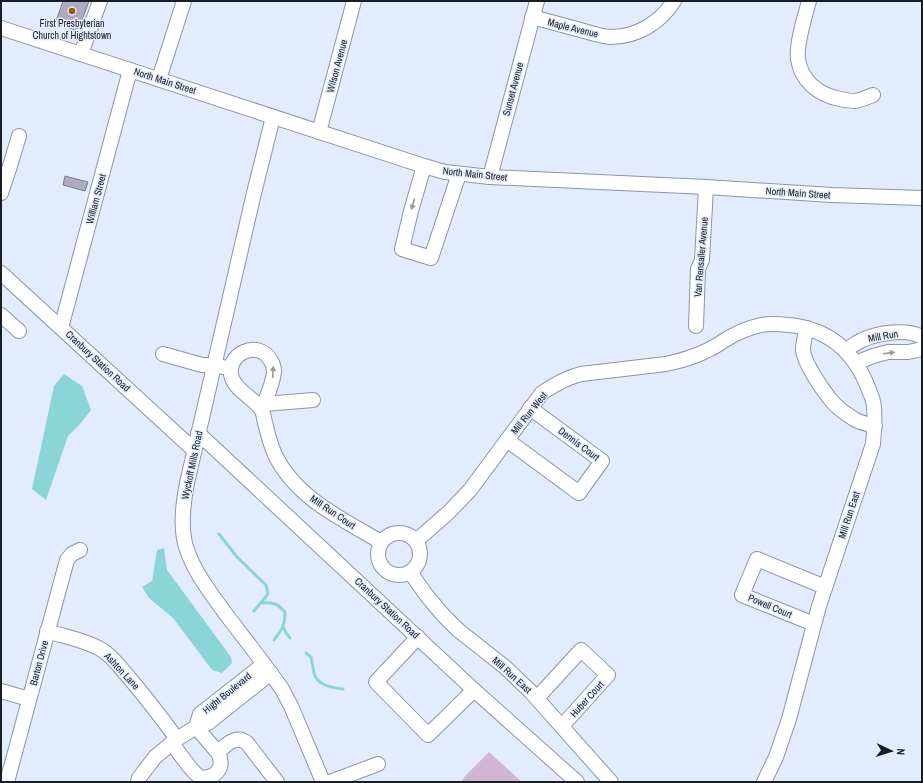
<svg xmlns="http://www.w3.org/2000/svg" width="923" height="783" font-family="'Archivo Narrow',sans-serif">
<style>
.green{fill:#d2b4d4}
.water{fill:#8ad5d8}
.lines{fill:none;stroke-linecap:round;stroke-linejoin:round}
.stream{stroke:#8ad5d8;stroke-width:3}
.building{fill:#aeabc1;stroke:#807c91}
.minor-casing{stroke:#8a95a8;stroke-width:16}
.minor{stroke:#fff;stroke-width:14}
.oneway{fill:#98999d}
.poi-dot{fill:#97591e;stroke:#e2ecfd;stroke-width:1.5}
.labels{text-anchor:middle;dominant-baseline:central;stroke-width:3;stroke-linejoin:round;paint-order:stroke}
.poi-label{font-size:10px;fill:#191d25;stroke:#e2ecfd}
.street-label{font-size:10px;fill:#191d25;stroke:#e2ecfd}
</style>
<rect width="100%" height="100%" fill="#e2ecfd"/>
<polygon class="green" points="489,752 522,782 461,782 465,776"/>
<g class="water">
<polygon points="64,374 82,386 91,410 81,423 68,436 46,500 32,489 54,386"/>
<polygon points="164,548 167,570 231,657 232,663 222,673 212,670 173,618 149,598 142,587 152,581 157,550"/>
</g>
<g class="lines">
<g class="stream">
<polyline points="219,534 237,557 266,585 268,594 254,611"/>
<path d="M261 603C273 602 277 603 285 612 285 626 282 629 274 640"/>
<polyline points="283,626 286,633 290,638"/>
<path d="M306 653 311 657C312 662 313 668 314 673 317 685 332 688 343 689"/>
</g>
</g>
<g class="building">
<polygon points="63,1 89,1 79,29 76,28 75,30 58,24 59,22 56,21"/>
<polygon points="65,176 88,182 85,191 63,185"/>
</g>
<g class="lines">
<defs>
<g id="minor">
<path d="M809 1C805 16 796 44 798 59 801 81 819 95 840 99 845 100 850 101 855 101 861 100 868 97 873 95"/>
<path d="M532 17C547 21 562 25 577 29 588 32 599 36 610 37 637 37 660 23 674 1"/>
<polyline points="1,28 424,166 445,172 490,177 706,187 832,195 922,198"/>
<polyline points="81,54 100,1"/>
<polyline points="159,79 184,1"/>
<path d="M273 117 254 193 187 483C183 504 180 527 186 547 194 572 210 592 225 613 244 638 264 663 282 689L291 706 323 782"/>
<polyline points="319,132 354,1"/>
<polyline points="424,166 411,211 402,249 431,258 459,174"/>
<polyline points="490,177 537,1"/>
<polyline points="1,193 10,166 19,136"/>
<polyline points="1,273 194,450"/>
<polyline points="1,315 19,331"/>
<polyline points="696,326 698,269 702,260 706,187"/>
<polyline points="61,328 130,70"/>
<path d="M807 328C805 335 803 342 803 350 804 363 822 389 830 399 836 407 846 414 854 419 860 423 868 424 875 426"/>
<path d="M846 350C851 347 856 343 862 340 878 333 906 328 922 337"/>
<polyline points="163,354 202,365 214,365 223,367"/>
<polyline points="856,363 873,356 888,352 908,352 922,349"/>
<polyline points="264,404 313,400"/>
<path d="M262 409C266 398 273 384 274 372 274 368 273 364 271 361 259 338 224 354 232 378 236 390 253 398 261 409 264 413 264 421 266 426 268 436 271 445 275 455 296 498 342 519 381 542"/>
<polyline points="198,433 474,690 577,782"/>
<polyline points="507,440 579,493 602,461 530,408"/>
<circle cx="399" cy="554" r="21"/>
<path d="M416 541 449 512 470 490 542 393C555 384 566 378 581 374L666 364C680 361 694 357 706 351 713 348 719 344 725 340 736 333 748 328 761 325 770 323 780 324 789 325 829 329 855 352 869 390 870 393 872 397 873 401 876 414 874 431 873 444L819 606 789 719 776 757 764 782"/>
<polyline points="410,572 427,596 443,615 458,630 505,667 531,692 611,782"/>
<polyline points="814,624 742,595 757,559 825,587"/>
<path d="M47 631C65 637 86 640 102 650 112 656 119 666 126 674 144 695 161 717 177 739"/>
<polyline points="418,637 376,682 428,735 474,690"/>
<polyline points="1,691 29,699"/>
<polyline points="537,698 581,650 608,675 562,726"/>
<polyline points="196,727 200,714 264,664"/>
<path d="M172 743C178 751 192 773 200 777 205 779 214 776 217 772 222 767 221 760 219 754L196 727"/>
<path d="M218 752C226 745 236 734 247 743L277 782"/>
<polyline points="7,782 67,560 72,554 80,550"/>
<polyline points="138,782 139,778 155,757 177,739 196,727 208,723 271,673"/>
<polyline points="330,782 378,764"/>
</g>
</defs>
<use href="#minor" class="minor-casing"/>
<use href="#minor" class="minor"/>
</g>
<defs><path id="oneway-solid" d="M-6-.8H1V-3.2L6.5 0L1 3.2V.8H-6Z"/></defs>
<g class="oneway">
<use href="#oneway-solid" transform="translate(413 204) rotate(105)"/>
<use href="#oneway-solid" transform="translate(889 353) rotate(-7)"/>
<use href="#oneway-solid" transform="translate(273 372) rotate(-87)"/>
</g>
<circle class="poi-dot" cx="72" cy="11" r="4"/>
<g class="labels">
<g class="poi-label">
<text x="72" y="23">First Presbyterian<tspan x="72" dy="12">Church of Hightstown</tspan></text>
</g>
<g class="street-label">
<text transform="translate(573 28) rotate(14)">Maple Avenue</text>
<text transform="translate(337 66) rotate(-75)">Wilson Avenue</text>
<text transform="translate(165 81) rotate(18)">North Main Street</text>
<text transform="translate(513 89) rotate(-75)">Sunset Avenue</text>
<text transform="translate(475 174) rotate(6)">North Main Street</text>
<text transform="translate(798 193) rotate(4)">North Main Street</text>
<text transform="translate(96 199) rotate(-75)">William Street</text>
<text transform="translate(701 257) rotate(-85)">Van Rensaller Avenue</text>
<text transform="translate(883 336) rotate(-10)">Mill Run</text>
<text transform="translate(98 361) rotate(43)">Cranbury Station Road</text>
<text transform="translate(529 413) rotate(-51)">Mill Run West</text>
<text transform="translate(579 444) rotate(37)">Dennis Court</text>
<text transform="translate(192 465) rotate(-78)">Wyckoff Mills Road</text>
<text transform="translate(333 512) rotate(34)">Mill Run Court</text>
<text transform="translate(849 515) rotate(-72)">Mill Run East</text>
<text transform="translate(770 606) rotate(23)">Powell Court</text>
<text transform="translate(387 608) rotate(43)">Cranbury Station Road</text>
<text transform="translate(39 663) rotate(-75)">Barton Drive</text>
<text transform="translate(122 671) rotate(47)">Ashton Lane</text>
<text transform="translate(512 675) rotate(42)">Mill Run East</text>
<text transform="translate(227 693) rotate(-39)">Hight Boulevard</text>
<text transform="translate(587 699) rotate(-48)">Huber Court</text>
</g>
</g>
<rect width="923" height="783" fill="none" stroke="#191d25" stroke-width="4"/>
<g transform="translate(891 751) rotate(94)" stroke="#e2ecfd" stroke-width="3" paint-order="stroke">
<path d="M0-3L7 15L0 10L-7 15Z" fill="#191d25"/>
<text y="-6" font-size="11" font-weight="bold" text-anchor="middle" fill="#191d25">N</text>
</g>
</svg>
